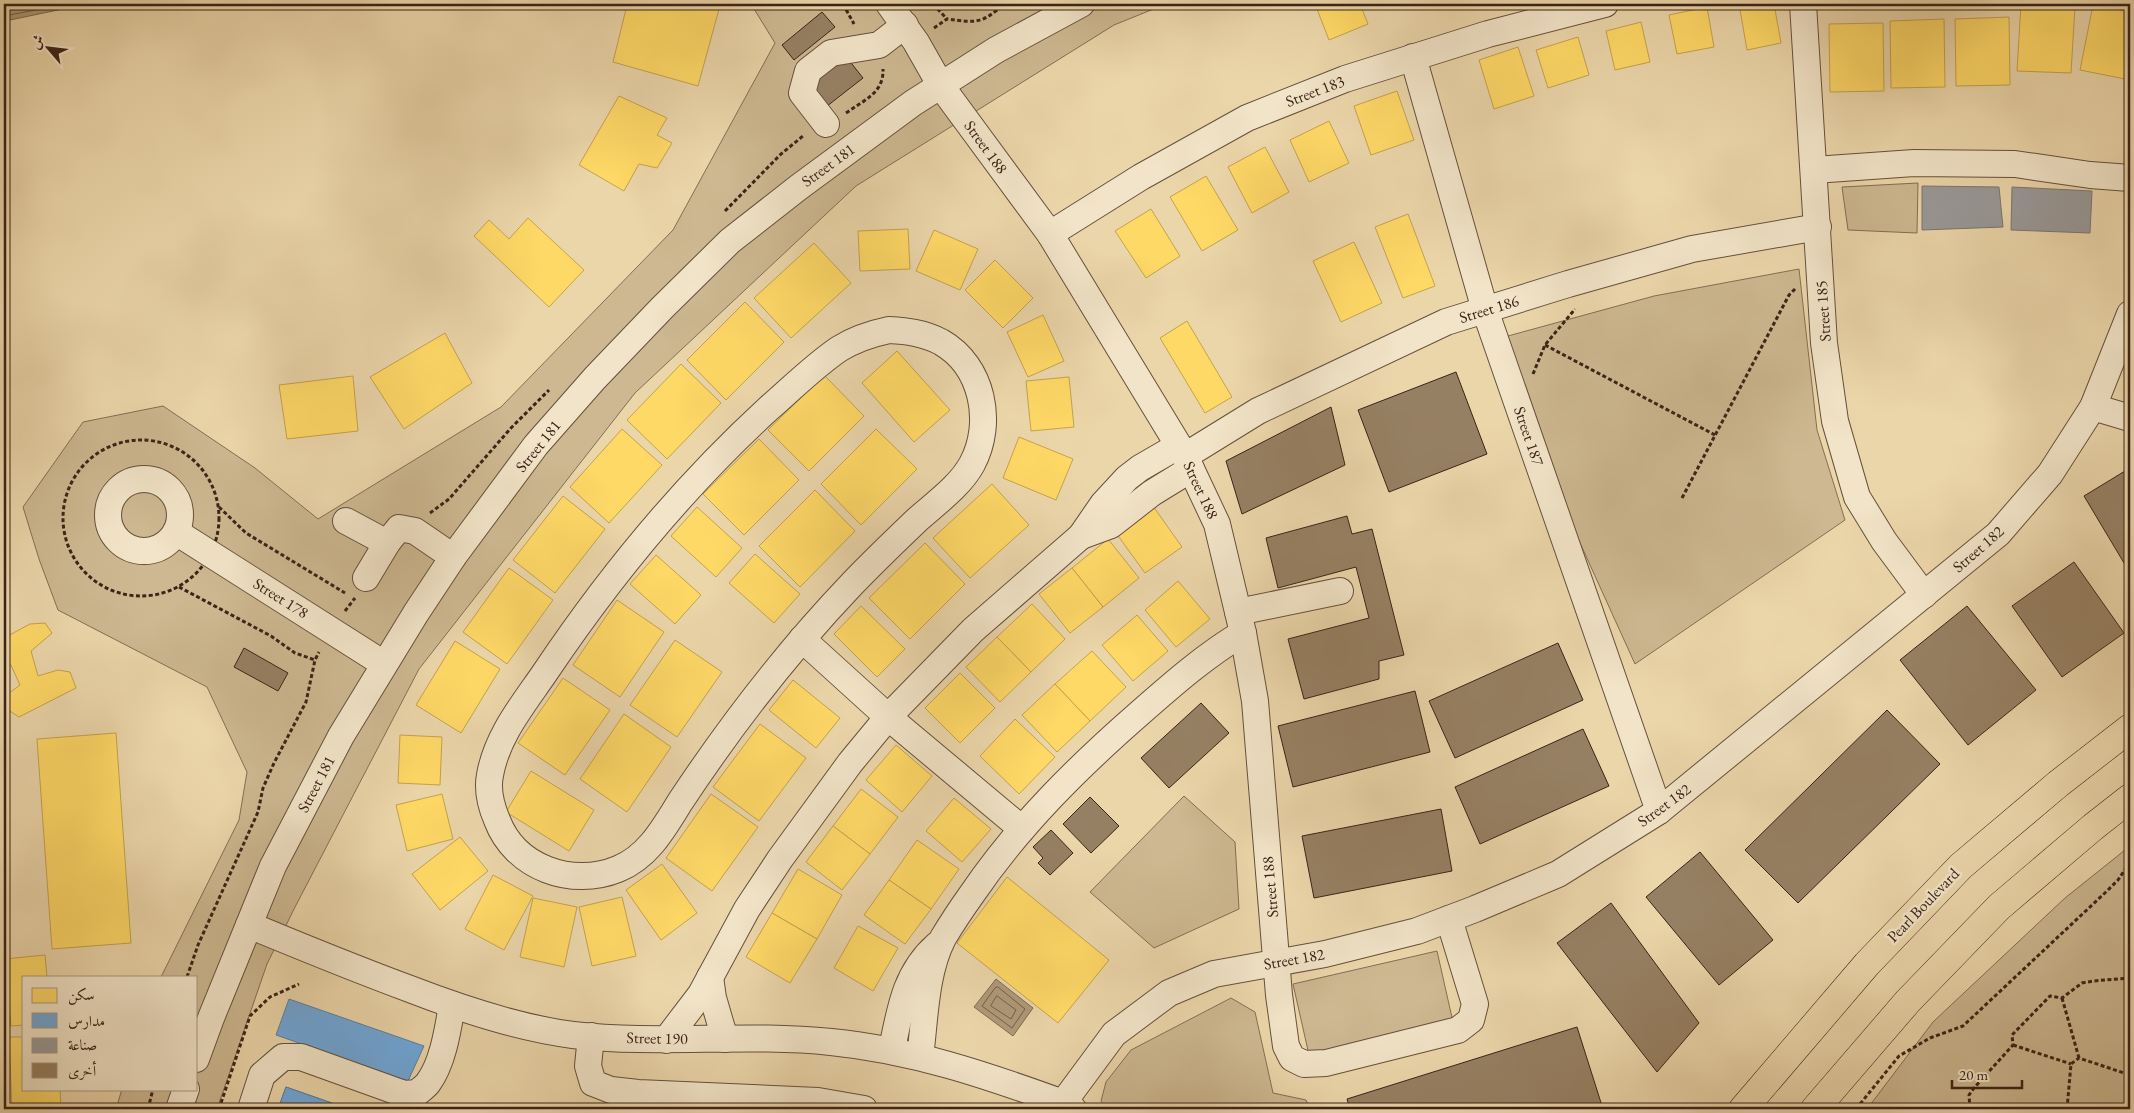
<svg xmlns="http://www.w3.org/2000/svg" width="2134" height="1113" font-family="'EB Garamond',Amiri,serif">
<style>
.green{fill:#cdb891;stroke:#846e54}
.water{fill:#af9978;stroke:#806a51}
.homes{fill:#ffd966;stroke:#c4a24e}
.schools{fill:#6fa8dc;stroke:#5f80a1}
.industry{fill:#999;stroke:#7c7672}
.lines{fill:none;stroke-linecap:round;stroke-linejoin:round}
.shore{stroke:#745e48;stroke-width:1}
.building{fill:#968063;stroke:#3a2317}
.minor-casing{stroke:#66503c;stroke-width:28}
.major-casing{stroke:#3a2317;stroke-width:29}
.path{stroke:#3a2317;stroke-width:3;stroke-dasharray:4 2.5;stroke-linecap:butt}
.minor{stroke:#f2e4c8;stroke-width:26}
.major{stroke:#ebd6aa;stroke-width:28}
.labels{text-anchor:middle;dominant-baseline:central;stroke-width:5;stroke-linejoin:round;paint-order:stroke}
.street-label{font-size:16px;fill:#3a2317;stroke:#f2e4c8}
</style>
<rect width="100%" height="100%" fill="#ebd6aa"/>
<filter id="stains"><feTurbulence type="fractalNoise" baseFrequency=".004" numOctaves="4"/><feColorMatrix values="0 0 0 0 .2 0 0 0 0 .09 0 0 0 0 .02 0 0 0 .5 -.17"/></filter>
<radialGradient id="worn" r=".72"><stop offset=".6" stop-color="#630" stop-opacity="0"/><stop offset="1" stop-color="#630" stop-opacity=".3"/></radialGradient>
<g class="green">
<polygon points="751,4 1166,4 1114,25 856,186 635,393 419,669 294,909 267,964 217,1109 116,1109 122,1089 196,1089 196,977 161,977 239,820 247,772 207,687 58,610 39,559 23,507 83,422 163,406 255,468 318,519 501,407 673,230 775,43"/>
<polygon points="1918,183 1917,233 1848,230 1842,187"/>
<polygon points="1799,269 1817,430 1845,520 1635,664 1561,501 1508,336 1654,296"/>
<polygon points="1184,796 1235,842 1239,909 1154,948 1090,892"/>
<polygon points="2130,846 2130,1109 1867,1109 1933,1022 2065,898"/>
<polygon points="1437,951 1453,1022 1309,1055 1293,984"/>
<polygon points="1231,998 1255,1012 1273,1093 1306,1100 1310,1109 1108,1109 1101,1101 1106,1082 1131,1050"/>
</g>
<g class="water">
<polygon points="4,4 87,4 5,21"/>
<polygon points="996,979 1033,1008 1013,1036 974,1007"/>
</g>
<g class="homes">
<polygon points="1315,4 1360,4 1368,24 1329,40"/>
<polygon points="1739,4 1774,4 1781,43 1747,50"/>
<polygon points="2021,4 2075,6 2071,73 2017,71"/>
<polygon points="627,5 719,9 698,86 613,62"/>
<polygon points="2093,5 2130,12 2130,80 2080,70"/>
<polygon points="1707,7 1714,47 1677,54 1669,15"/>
<polygon points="2009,17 2010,85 1956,86 1955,19"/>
<polygon points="1944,19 1945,87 1891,88 1890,21"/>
<polygon points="1641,22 1650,62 1615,70 1606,31"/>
<polygon points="1883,23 1884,91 1830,92 1829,24"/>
<polygon points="1578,37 1589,75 1548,88 1536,50"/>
<polygon points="1518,47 1534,96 1494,109 1479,60"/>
<polygon points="1397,91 1414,140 1371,155 1354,106"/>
<polygon points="619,96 667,118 657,135 672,143 657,168 639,164 624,191 579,165"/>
<polygon points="1329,121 1349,163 1309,182 1290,140"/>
<polygon points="1265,147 1289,192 1252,213 1228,167"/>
<polygon points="1206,176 1238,230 1202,251 1170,197"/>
<polygon points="1151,209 1180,256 1146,278 1115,231"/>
<polygon points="1408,214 1435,286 1403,298 1375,227"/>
<polygon points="528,218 584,270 549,307 474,236 489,220 509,239"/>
<polygon points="908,229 910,269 860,271 858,231"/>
<polygon points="934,230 978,249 960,290 916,271"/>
<polygon points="1354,242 1382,303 1341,322 1313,261"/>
<polygon points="814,243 851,283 791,338 754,298"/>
<polygon points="995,260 1033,298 1003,328 965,290"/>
<polygon points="745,302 784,342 726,400 687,360"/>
<polygon points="1043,315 1064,361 1028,377 1007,332"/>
<polygon points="1187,321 1232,397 1205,413 1160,338"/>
<polygon points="445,333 472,383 404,429 370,377"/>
<polygon points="897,351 950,410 914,442 862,383"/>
<polygon points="681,364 721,403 667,459 627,420"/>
<polygon points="824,375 864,416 809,471 768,430"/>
<polygon points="353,376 358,431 287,439 279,385"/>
<polygon points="1069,377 1074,427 1031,431 1026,381"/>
<polygon points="622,429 662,465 609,523 570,487"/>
<polygon points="876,429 917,469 861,525 821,484"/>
<polygon points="1019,437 1073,459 1056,500 1003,478"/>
<polygon points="759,439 799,480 744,535 703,494"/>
<polygon points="992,484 1029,525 970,578 933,538"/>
<polygon points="815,490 855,531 800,587 759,546"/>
<polygon points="563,496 605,529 555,593 513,560"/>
<polygon points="1153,506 1182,547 1145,573 1116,533"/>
<polygon points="697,507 742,548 716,577 671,536"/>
<polygon points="1108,539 1139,578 1103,607 1072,568"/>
<polygon points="925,543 965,584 910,639 869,598"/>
<polygon points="755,554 800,594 774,623 729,583"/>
<polygon points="656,555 701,595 675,624 630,584"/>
<polygon points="509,568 553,600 507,664 463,632"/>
<polygon points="1072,568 1103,607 1070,633 1039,594"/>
<polygon points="1178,581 1210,619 1176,647 1145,610"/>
<polygon points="617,600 664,632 620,697 573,665"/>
<polygon points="1032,604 1065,639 1031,672 997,637"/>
<polygon points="861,606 905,649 877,677 834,634"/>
<polygon points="1137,615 1168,651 1133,681 1102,645"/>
<polygon points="45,623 52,633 31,651 38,676 58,670 70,672 76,688 19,717 5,708 4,697 20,685 11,665 4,666 4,638 30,624"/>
<polygon points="997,637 1031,672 1000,702 966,667"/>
<polygon points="675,640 722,672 677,737 630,705"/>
<polygon points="455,641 500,669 461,733 416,705"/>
<polygon points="1092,651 1126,687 1090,721 1055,684"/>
<polygon points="960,673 995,708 960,743 925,708"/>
<polygon points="563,678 610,710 565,775 518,743"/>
<polygon points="793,680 840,718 816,748 769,710"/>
<polygon points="1055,684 1090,721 1057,752 1022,715"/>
<polygon points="624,714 671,747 627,812 580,779"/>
<polygon points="1015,719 1055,757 1019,794 980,756"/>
<polygon points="760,724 806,758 759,821 713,787"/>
<polygon points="116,733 131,943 52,949 37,739"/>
<polygon points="400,735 442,737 440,785 398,783"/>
<polygon points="896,745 932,776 902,812 866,780"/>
<polygon points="531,771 594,810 569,851 506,812"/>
<polygon points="861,789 898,817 870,854 833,826"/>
<polygon points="442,794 453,839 407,851 396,805"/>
<polygon points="711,794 758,827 712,891 666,858"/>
<polygon points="954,798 991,829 962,862 926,831"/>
<polygon points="833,826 870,854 842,890 806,862"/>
<polygon points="460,837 488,871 440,910 412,874"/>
<polygon points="917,840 959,869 931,909 889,880"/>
<polygon points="662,864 697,913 661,940 626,890"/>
<polygon points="798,869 842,895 817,939 772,913"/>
<polygon points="493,875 533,896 504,950 465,929"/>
<polygon points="1007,877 1109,960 1058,1023 957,943"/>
<polygon points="889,880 931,909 905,944 864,915"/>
<polygon points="622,897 636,956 592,966 579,907"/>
<polygon points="533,898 577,907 564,967 520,957"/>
<polygon points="772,913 817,939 790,983 746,957"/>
<polygon points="858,926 898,948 873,991 834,968"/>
<polygon points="45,955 47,977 24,977 24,1025 11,1026 5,959"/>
<polygon points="9,1037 24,1037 24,1089 60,1089 61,1109 12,1109"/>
</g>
<g class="schools">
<polygon points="289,999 424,1046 408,1081 276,1035"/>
<polygon points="286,1087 349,1109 278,1109"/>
<polygon points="286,1087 349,1109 278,1109"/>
</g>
<g class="industry">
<polygon points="1922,186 1999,187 2003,227 1922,230"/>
<polygon points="2012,187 2092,191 2090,233 2011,230"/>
</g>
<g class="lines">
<g class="shore">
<polyline points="4,16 67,4"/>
<polygon points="998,987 1025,1009 1012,1028 982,1006 995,988"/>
<polygon points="997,996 1016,1010 1011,1019 991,1006"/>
</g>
</g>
<g class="building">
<polygon points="822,12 835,27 794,60 782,45"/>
<polygon points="844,54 863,78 822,110 805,84"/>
<polygon points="1456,372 1487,454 1389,492 1358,410"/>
<polygon points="1331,407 1345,465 1242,514 1226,461"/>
<polygon points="2125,471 2130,479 2130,573 2084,496"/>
<polygon points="1347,516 1352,534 1372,529 1404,655 1379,661 1379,679 1304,699 1288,639 1369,618 1356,567 1278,588 1266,538"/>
<polygon points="2074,562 2124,633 2062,677 2012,606"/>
<polygon points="1967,606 2036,690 1968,745 1900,660"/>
<polygon points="1558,643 1583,700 1455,758 1429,701"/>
<polygon points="244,648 288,673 278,691 234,667"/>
<polygon points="1415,691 1430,752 1293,787 1278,726"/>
<polygon points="1201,703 1229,733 1169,788 1141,758"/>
<polygon points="1887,710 1940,764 1798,903 1745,850"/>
<polygon points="1583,729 1609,786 1480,844 1455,787"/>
<polygon points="1090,797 1119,826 1091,853 1063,824"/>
<polygon points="1441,809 1452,871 1314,898 1302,836"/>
<polygon points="1051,830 1073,853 1050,875 1038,863 1043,858 1033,847"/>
<polygon points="1700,852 1773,940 1719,985 1646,897"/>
<polygon points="1611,903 1699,1023 1657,1072 1557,943"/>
<polygon points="1577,1027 1603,1109 1350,1109 1347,1099"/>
</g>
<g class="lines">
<defs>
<g id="minor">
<polyline points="889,4 916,42 941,86 1050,234 1185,456 1217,524 1243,633 1255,701 1279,995 1286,1046 1292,1058 1304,1064 1326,1063 1458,1030 1471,1020 1475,1004 1449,919"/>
<polyline points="1803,4 1824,343 1835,421 1857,497 1884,541 1924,595"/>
<polyline points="1413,57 1485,310 1659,811"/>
<polyline points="826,124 802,93 808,71 831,53 879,45 905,25"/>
<polyline points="1814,170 1914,163 2015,164 2090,175 2130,178"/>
<polyline points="1050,234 1141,177 1247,118 1345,79 1488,34 1605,4"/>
<path d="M889 330C907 331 924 333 941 342 983 366 994 423 972 464 960 486 936 503 918 519 896 540 873 562 852 584 788 651 731 725 680 802 664 828 648 857 618 869 572 888 515 868 497 820 491 806 487 790 490 775 497 736 522 706 544 674 609 577 682 488 768 409 791 389 814 366 839 349 855 339 870 334 889 330Z"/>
<polyline points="2093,407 2130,418"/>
<polyline points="1185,456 1258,411 1446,322 1568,284 1692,249 1818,227"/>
<circle cx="144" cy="515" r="36"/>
<polyline points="346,521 387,543"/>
<polyline points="176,532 384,664"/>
<polyline points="1081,536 1111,525 1152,493 1191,469"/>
<polyline points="366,578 387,543 399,528 415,531 453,557"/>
<polyline points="1238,612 1340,591"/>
<polyline points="802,639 888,717 1022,829"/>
<path d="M249 925C302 947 356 969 410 989 462 1009 518 1028 573 1035 658 1045 745 1033 831 1042 912 1050 986 1075 1063 1103L1073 1109"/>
<polyline points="710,977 713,998 725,1039"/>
<polyline points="591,1036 588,1066 593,1083 611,1090 638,1093 818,1101 864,1109"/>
<polyline points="666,1040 701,994 747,909 780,859 850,763 888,717 973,630 1081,536 1103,504 1127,478 1140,468 1178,446"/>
<path d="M892 1049C900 1010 905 973 937 945"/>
<path d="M920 1057C925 1019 925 973 943 938 952 923 962 908 972 894 1019 825 1079 766 1141 712 1174 683 1206 655 1243 633"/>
<polyline points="196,1059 211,1018 273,866 341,736 416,613 453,557 536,445 595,378 662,308 730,241 799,187 913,103 996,50 1081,4"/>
<polyline points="1063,1103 1114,1034 1169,993 1214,974 1325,954 1417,931 1475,909 1558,874 1659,811 1998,534 2050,474 2093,407 2130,314"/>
<polyline points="179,1109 186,1089"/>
<path d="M251 1109 262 1075 283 1057H301L404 1094 417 1093C420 1090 425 1087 428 1083 443 1063 448 1029 452 1005"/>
</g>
<g id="major">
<polyline points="1743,1109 1867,964 1961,866 2058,784 2130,728"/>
<polyline points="1815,1109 1908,1001 1999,907 2093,827 2130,798"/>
</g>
</defs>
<use href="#minor" class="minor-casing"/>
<use href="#major" class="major-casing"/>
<g class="path">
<polyline points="843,4 854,24"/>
<polyline points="933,4 947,19"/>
<path d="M934 28 947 19C976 23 982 24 1004 4"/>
<path d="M846 113C864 100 884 93 883 69"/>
<polyline points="725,211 781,154 803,136"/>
<polyline points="1545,345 1715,435"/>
<polyline points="1533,374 1545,345 1575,309"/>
<circle cx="141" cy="518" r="78"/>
<polyline points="1682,498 1789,295 1796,288"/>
<polyline points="219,507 246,533 345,593"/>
<polyline points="430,513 449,499 511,428 549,390"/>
<polyline points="179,587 271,636 295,653 315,660"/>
<polyline points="345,611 355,598"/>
<polyline points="187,977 198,945 258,812 263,788 274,763 306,702 315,660 319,652"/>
<polyline points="2062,998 2079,1058"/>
<polyline points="2013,1045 2071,1064"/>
<polyline points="148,1109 153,1089"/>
<polyline points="219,1109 250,1016 270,997 299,984"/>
<polyline points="1856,1109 1899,1056 1930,1038 1963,1026 2107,891 2118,880 2130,862"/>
<polyline points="1970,1109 1969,1095 1974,1088 2013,1045 2012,1035 2050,996 2062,998 2082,983 2093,981 2130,978"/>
<polyline points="2067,1109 2071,1064 2079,1058 2130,1075"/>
</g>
<use href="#minor" class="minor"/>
<use href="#major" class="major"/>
</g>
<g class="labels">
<g class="street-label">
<text transform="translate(1315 91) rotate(-21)">Street 183</text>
<text transform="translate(986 147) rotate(54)">Street 188</text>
<text transform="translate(828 165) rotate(-36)">Street 181</text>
<text transform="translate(1489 309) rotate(-17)">Street 186</text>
<text transform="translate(1823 311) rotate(-94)">Street 185</text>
<text transform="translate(1529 436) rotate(71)">Street 187</text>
<text transform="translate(538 446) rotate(-51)">Street 181</text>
<text transform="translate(1201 490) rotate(65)">Street 188</text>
<text transform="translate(1978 549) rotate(-41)">Street 182</text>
<text transform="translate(281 598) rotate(32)">Street 178</text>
<text transform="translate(316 784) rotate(-62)">Street 181</text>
<text transform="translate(1664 805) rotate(-36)">Street 182</text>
<text transform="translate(1270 887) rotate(-95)">Street 188</text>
<text transform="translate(1923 905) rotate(-46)">Pearl Boulevard</text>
<text transform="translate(1294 959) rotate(-10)">Street 182</text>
<text transform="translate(657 1038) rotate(1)">Street 190</text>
</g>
</g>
<rect width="2134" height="1113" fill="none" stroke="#ebd6aa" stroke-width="20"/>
<rect x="5" y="5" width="2124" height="1103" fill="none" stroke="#3a2317" stroke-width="2.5"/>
<rect x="10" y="10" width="2114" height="1093" fill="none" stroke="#3a2317"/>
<rect x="22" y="976" width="175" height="115" fill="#f2e4c8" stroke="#a89781"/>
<rect x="32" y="988" width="25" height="15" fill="#ffd966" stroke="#a89781"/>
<text x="68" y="1000" font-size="15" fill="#3a2317">سكن</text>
<rect x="32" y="1013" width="25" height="15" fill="#6fa8dc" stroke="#a89781"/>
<text x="68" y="1026" font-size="15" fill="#3a2317">مدارس</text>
<rect x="32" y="1038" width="25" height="15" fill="#999999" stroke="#a89781"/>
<text x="68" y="1050" font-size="15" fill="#3a2317">صناعة</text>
<rect x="32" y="1063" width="25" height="15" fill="#968063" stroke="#a89781"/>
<text x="68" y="1076" font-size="15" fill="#3a2317">أخرى</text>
<g transform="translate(48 48) rotate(298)" stroke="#f2e4c8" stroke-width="4" paint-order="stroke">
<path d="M0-4L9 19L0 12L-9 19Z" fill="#3a2317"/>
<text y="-8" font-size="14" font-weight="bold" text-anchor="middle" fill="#3a2317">ش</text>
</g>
<path d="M1952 1080v8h70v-8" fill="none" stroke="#3a2317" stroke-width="2.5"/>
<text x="1959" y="1080" font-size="15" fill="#3a2317" stroke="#f2e4c8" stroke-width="4" paint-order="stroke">20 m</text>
<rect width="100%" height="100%" filter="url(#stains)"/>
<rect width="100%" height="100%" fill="url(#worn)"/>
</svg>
